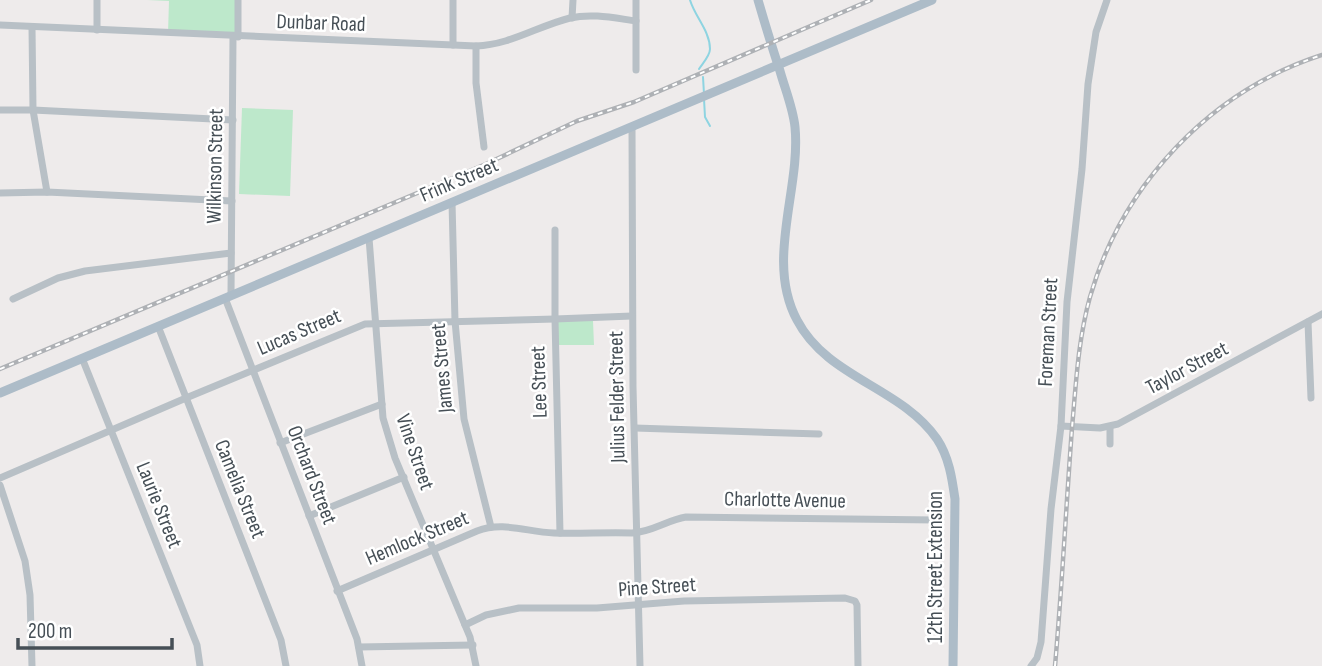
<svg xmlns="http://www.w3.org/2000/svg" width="1322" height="666" font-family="'Sofia Sans Condensed',sans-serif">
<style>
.park{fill:#bde8cb}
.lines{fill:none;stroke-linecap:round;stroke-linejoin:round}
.stream{stroke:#8ed4e1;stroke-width:2}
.minor{stroke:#b8c0c6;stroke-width:7}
.major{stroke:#adbcc8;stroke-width:9}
.rail-casing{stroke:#aeb1b5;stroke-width:4.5}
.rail{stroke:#fff;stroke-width:2;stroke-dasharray:5;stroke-linecap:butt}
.labels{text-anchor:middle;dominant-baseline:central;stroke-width:5;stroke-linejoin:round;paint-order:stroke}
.street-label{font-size:21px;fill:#464f56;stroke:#fff}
</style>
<rect width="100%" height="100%" fill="#eeebeb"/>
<g class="park">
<polygon points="147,0 238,0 238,37 168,33 169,1"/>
<polygon points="242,108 293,110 290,196 239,194"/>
<polygon points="557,321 593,321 594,345 557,345"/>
</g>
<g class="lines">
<g class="stream">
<path d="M690 0C695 17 710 31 710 49 710 56 702 64 699 69"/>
<polyline points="703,77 704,94"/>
<polyline points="704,99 705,117 710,126"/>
</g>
<g class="minor">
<polyline points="238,0 238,37"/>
<polyline points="453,0 453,45"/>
<polyline points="636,0 636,70"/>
<polyline points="572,18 573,0"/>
<path d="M0 25 476 46C510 45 538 26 570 18 592 13 614 18 636 21"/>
<polyline points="32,27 33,110 47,192"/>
<polyline points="97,30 97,0"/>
<polyline points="476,46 476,83 484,147"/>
<polyline points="0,110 33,110 233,120"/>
<polyline points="632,127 633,387 640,666"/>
<polyline points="0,193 47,192 232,201"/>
<polyline points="452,202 455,321 464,419 491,527"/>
<polyline points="555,230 555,319 560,533"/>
<polyline points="369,238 383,418 395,458 470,637 476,666"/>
<polyline points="231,295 233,37"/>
<polyline points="225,298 357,639 362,666"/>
<polyline points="13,299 58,278 85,271 231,253"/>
<polyline points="1308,322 1311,398"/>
<polyline points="158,326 281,640 286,666"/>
<polyline points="82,358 197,645 200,666"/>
<polyline points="1061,426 1100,428 1118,424 1322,314"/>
<polyline points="1110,427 1110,444"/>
<polyline points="635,428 819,434"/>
<polyline points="280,443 382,404"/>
<polyline points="0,478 186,398 365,324 555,319 632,316"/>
<polyline points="0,485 25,561 30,595 32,666"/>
<polyline points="309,516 404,477"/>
<path d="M337 591 477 531C503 521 527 532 554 533 580 534 606 532 632 533 652 532 667 520 686 517L936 520"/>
<polyline points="465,625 486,615 519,608 597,608 684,601 845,598 855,601 857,605 858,666"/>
<polyline points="359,647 473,645"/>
<polyline points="1031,666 1037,658 1041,642 1051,509 1061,426 1067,302 1082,169 1088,84 1096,32 1107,0"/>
</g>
<g class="major">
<path d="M758 0C765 24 772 47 780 71 785 89 793 108 795 127 801 190 765 260 797 320 827 378 901 387 937 439 949 457 952 478 955 499L953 666"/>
<polyline points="0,393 932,0"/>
</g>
<defs>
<g id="rail">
<polyline points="0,369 486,164 577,121 634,102 871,0"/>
<path d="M1055 666C1062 587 1066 508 1072 428 1076 384 1078 340 1090 297 1122 185 1210 91 1322 55"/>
</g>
</defs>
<use href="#rail" class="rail-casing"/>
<use href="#rail" class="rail"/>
</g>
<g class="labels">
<g class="street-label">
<text transform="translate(321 23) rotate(2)">Dunbar Road</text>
<text transform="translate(215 166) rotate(-89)">Wilkinson Street</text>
<text transform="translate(459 180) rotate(-23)">Frink Street</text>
<text transform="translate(299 332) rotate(-23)">Lucas Street</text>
<text transform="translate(1048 332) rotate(-87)">Foreman Street</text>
<text transform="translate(442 368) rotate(-95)">James Street</text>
<text transform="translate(1187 368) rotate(-28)">Taylor Street</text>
<text transform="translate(539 382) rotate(-92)">Lee Street</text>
<text transform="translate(617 397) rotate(-91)">Julius Felder Street</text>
<text transform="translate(415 452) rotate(71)">Vine Street</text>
<text transform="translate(312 475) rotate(69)">Orchard Street</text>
<text transform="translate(240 489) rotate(68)">Camelia Street</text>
<text transform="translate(785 500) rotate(1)">Charlotte Avenue</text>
<text transform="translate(159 505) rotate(68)">Laurie Street</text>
<text transform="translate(417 538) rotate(-23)">Hemlock Street</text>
<text transform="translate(935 567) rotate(-90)">12th Street Extension</text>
<text transform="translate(657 587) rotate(-4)">Pine Street</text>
</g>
</g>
<path d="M18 638v10h154v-10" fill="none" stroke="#464f56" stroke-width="3.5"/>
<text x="28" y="638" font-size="21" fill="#464f56" stroke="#ffffff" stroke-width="5" paint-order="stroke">200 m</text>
</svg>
